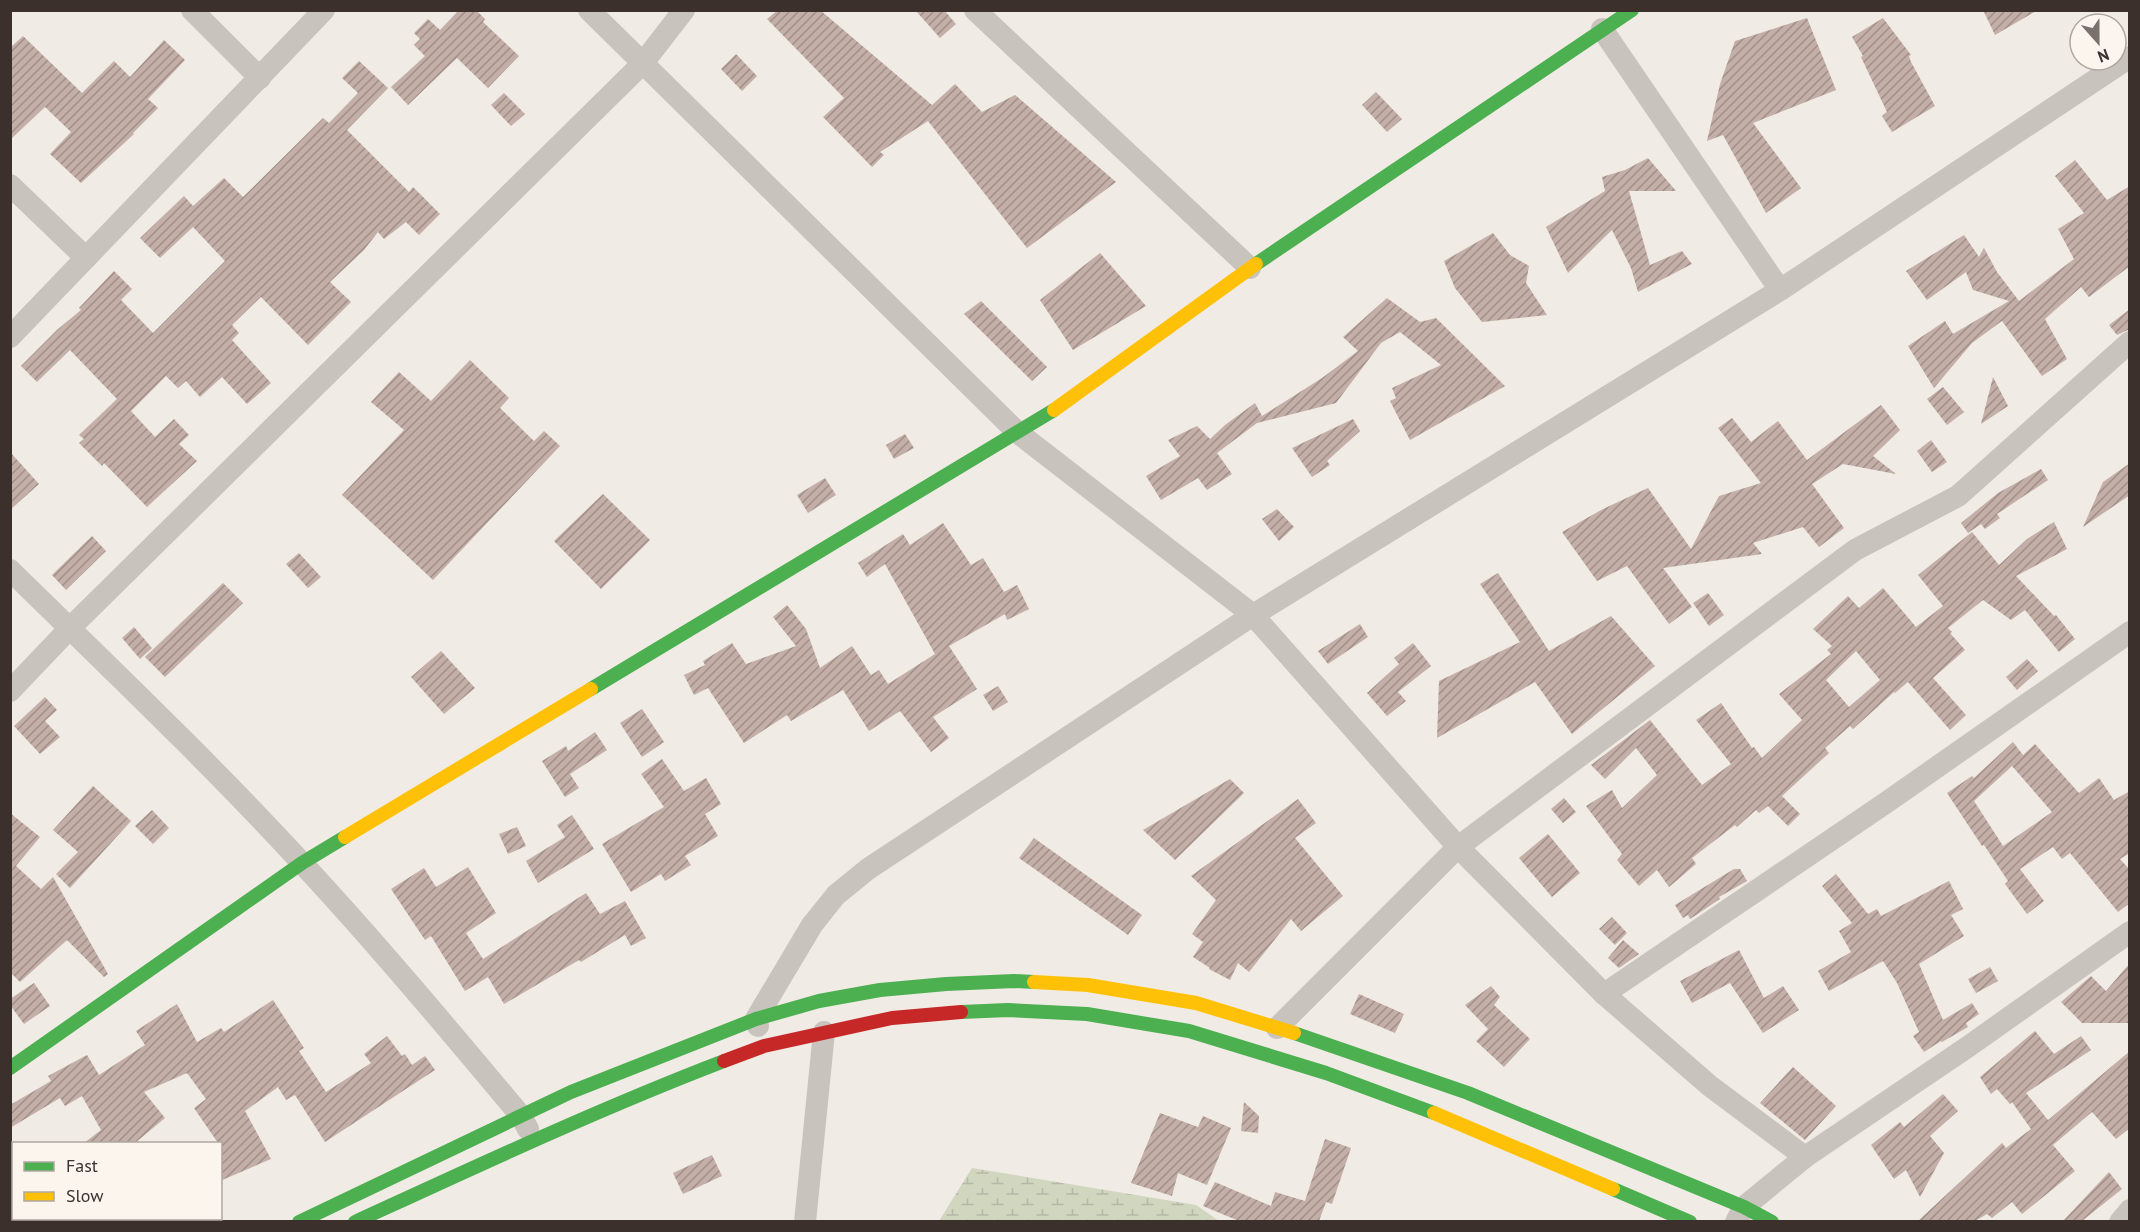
<svg xmlns="http://www.w3.org/2000/svg" width="2140" height="1232" font-family="'PT Sans',sans-serif">
<style>
.wetland{fill:url(#wetland-marsh)}
.building{fill:url(#building-hatch);fill-rule:evenodd}
.lines{fill:none;stroke-linecap:round;stroke-linejoin:round}
.street{stroke:#c9c3be;stroke-width:22}
.fast{stroke:#4caf50;stroke-width:14}
.slow{stroke:#ffc107;stroke-width:14}
.jam{stroke:#c62828;stroke-width:14}
</style>
<defs>
<pattern id="wetland-marsh" width="20" height="14" patternUnits="userSpaceOnUse" patternTransform="scale(1.5)"><rect width="20" height="14" fill="#d1d6bf"/><path d="M1 5h8M5 5V1M11 12h8M15 12V8" fill="none" stroke="#b4b8a4"/></pattern>
<pattern id="building-hatch" width="6" height="6" patternUnits="userSpaceOnUse" patternTransform="scale(1.5)"><rect width="6" height="6" fill="#c3afa7"/><path d="M-1 1l2-2M0 6l6-6M5 7l2-2" fill="none" stroke="#a08f88"/></pattern>
</defs>
<rect width="100%" height="100%" fill="#f0ebe5"/>
<polygon class="wetland" points="972,1168 1196,1205 1219,1221 939,1221"/>
<g class="building">
<polygon points="459,10 476,10 485,19 483,22 519,56 488,88 457,58 408,105 391,87 425,56 414,45 420,39 414,33 428,19 440,30"/>
<polygon points="778,10 820,10 932,105 955,84 982,112 1015,95 1116,182 1027,248 928,121 880,152 884,155 872,167 823,117 844,98 767,19"/>
<polygon points="915,10 944,10 956,24 940,38"/>
<polygon points="1983,10 2038,10 1995,35"/>
<polygon points="1807,18 1836,90 1753,123 1801,188 1766,213 1723,135 1707,141 1720,84 1735,41"/>
<polygon points="1883,18 1911,55 1909,56 1911,62 1935,106 1892,132 1882,116 1887,112 1861,57 1863,56 1852,37"/>
<polygon points="23,36 82,93 114,61 130,77 164,40 185,60 148,99 158,108 133,133 134,134 81,183 50,154 71,132 45,107 10,140 10,48"/>
<polygon points="736,54 757,76 742,91 721,69"/>
<polygon points="359,61 388,88 347,130 409,192 413,187 440,214 419,235 406,222 384,239 378,232 364,250 330,282 351,302 308,345 261,297 232,325 239,333 232,340 271,383 247,404 222,377 200,397 186,381 178,388 166,376 131,411 155,437 174,419 189,435 179,444 197,461 147,507 104,463 102,466 79,443 84,439 79,435 117,399 70,350 37,382 21,366 58,329 81,310 79,308 114,271 132,289 121,300 153,333 225,261 193,227 160,258 140,238 184,196 193,206 224,178 243,197 323,118 329,123 358,93 342,78"/>
<polygon points="1376,92 1402,119 1387,132 1362,105"/>
<polygon points="504,93 525,114 511,126 491,105"/>
<polygon points="1648,158 1676,191 1629,191 1650,265 1682,251 1692,264 1638,292 1631,268 1612,230 1568,273 1546,227 1605,191 1602,177 1625,170"/>
<polygon points="2075,160 2107,200 2130,186 2130,266 2089,297 2081,287 2045,319 2067,359 2042,376 2002,321 1972,343 1934,388 1908,346 1945,321 1953,334 2009,301 1973,290 1966,272 1927,300 1906,271 1964,235 1979,257 1984,248 1997,272 2019,301 2074,259 2058,229 2084,213 2055,176"/>
<polygon points="1493,233 1510,255 1529,266 1526,283 1547,315 1482,322 1455,288 1444,261"/>
<polygon points="1100,253 1146,306 1073,350 1040,300"/>
<polygon points="1387,298 1420,322 1436,318 1505,386 1410,440 1390,401 1396,398 1392,388 1441,365 1400,332 1381,343 1336,403 1257,423 1217,453 1232,474 1207,490 1198,478 1161,500 1146,476 1180,456 1168,440 1197,426 1210,439 1225,425 1255,403 1262,416 1322,378 1358,351 1343,337"/>
<polygon points="981,301 1047,367 1032,381 964,314"/>
<polygon points="2130,309 2130,329 2117,335 2109,325"/>
<polygon points="470,360 509,398 500,408 534,441 544,431 560,446 433,580 342,495 404,430 371,402 399,372 431,401"/>
<polygon points="1993,377 2008,406 1981,424"/>
<polygon points="1943,387 1964,412 1947,425 1927,399"/>
<polygon points="1881,405 1900,430 1873,456 1896,474 1843,464 1812,484 1844,528 1819,547 1803,527 1753,543 1762,554 1663,568 1692,607 1669,624 1627,566 1597,581 1562,532 1603,509 1648,488 1691,549 1719,496 1761,483 1718,428 1732,418 1751,442 1778,421 1807,460"/>
<polygon points="1353,419 1360,431 1327,461 1330,465 1312,477 1292,448"/>
<polygon points="905,434 914,448 894,459 886,445"/>
<polygon points="1931,440 1947,462 1932,472 1917,451"/>
<polygon points="10,452 39,484 10,510"/>
<polygon points="2130,463 2130,495 2083,527 2103,482"/>
<polygon points="2041,469 2048,480 1997,514 2000,518 1985,529 1981,524 1968,533 1961,523 1998,493"/>
<polygon points="825,478 836,495 808,513 797,495"/>
<polygon points="603,494 650,540 601,589 554,541"/>
<polygon points="1277,509 1294,527 1279,541 1262,519"/>
<path d="M2054 522 2067 549 2016 576 2054 616 2056 615 2075 639 2059 652 2025 610 2011 620 1983 600 1948 628 1952 632 1950 633 1965 650 1933 678 1966 715 1950 730 1908 682 1895 693 1894 692 1853 729 1850 726 1825 748 1829 753 1782 796 1800 814 1788 826 1768 806 1759 813 1756 810 1737 827 1735 825 1692 858 1696 864 1669 887 1657 870 1639 886 1617 860 1622 854 1586 806 1612 790 1622 808 1657 775 1636 748 1605 779 1591 765 1650 720 1702 785 1731 764 1696 720 1721 703 1752 748 1754 747 1762 758 1802 720 1779 694 1831 654 1827 650 1832 646 1813 629 1848 596 1859 608 1883 588 1916 627 1943 606 1918 575 1972 532 1999 565 2027 539ZM1856 651 1880 680 1849 707 1826 680Z"/>
<polygon points="943,523 971,565 983,558 1004,592 1017,585 1029,609 1007,620 1005,614 949,646 977,689 933,717 949,738 931,752 900,711 869,731 843,690 791,721 787,715 744,743 708,688 694,695 684,675 705,665 703,661 732,643 746,664 796,646 773,617 787,605 806,629 820,668 852,646 871,675 879,670 888,684 935,654 885,564 867,577 858,563 903,534 910,545"/>
<polygon points="92,536 106,551 66,590 52,575"/>
<polygon points="299,553 321,577 308,588 286,564"/>
<polygon points="1498,573 1549,651 1611,616 1655,666 1572,734 1535,682 1437,738 1439,681 1520,642 1480,584"/>
<polygon points="223,583 243,603 165,677 145,657"/>
<polygon points="1708,593 1724,615 1709,626 1693,603"/>
<polygon points="1360,624 1368,637 1328,664 1318,651"/>
<polygon points="134,627 152,648 140,659 122,638"/>
<polygon points="1413,643 1431,666 1398,692 1406,701 1387,716 1367,693 1399,664 1394,658"/>
<polygon points="441,651 475,688 444,714 411,677"/>
<polygon points="2027,659 2038,671 2017,690 2006,677"/>
<polygon points="998,686 1008,702 993,711 983,695"/>
<polygon points="45,697 57,710 45,721 60,737 40,754 14,726"/>
<polygon points="642,709 664,742 642,757 620,723"/>
<polygon points="595,732 607,750 570,774 579,788 565,797 542,761 566,746 568,751"/>
<path d="M2013 742 2023 755 2035 744 2079 793 2099 778 2114 800 2130 791V853L2120 859 2130 870V903L2118 912 2070 853 2062 859 2053 847 2020 869 2044 901 2027 914 2005 884 2008 881 1984 845 1982 846 1947 793 1972 776 1974 778ZM2012 766 2052 812 2003 846 1974 801Z"/>
<polygon points="662,759 684,791 706,778 721,804 705,814 718,836 685,856 691,865 665,881 661,874 631,892 602,844 664,807 641,774"/>
<polygon points="1230,779 1244,793 1175,860 1143,830"/>
<polygon points="93,786 131,821 70,888 56,874 78,852 53,830"/>
<polygon points="1564,798 1576,812 1563,823 1551,809"/>
<polygon points="1298,799 1316,823 1295,838 1343,896 1301,931 1291,919 1249,972 1238,963 1230,980 1209,969 1210,968 1193,957 1203,942 1192,934 1216,900 1191,876"/>
<polygon points="152,810 169,828 153,844 135,826"/>
<polygon points="10,813 40,837 16,866 41,889 53,877 108,974 104,977 67,940 20,982 10,972"/>
<polygon points="572,815 594,849 538,883 526,861 565,837 557,825"/>
<polygon points="517,827 526,846 508,854 499,834"/>
<polygon points="1548,834 1580,873 1552,897 1519,858"/>
<polygon points="1034,838 1142,915 1128,935 1019,858"/>
<polygon points="468,867 496,913 466,933 483,959 586,893 600,914 625,901 646,938 631,946 625,935 581,962 579,960 504,1004 488,977 465,991 431,936 425,940 391,889 424,868 436,887"/>
<polygon points="1734,869 1740,869 1747,881 1719,897 1720,899 1690,919 1688,915 1683,918 1675,905"/>
<polygon points="1836,874 1868,914 1877,909 1881,916 1949,881 1963,909 1951,915 1964,936 1919,964 1943,1020 1972,1003 1979,1014 1966,1023 1968,1027 1942,1042 1941,1041 1924,1052 1913,1036 1919,1032 1897,983 1883,961 1829,991 1818,971 1851,952 1839,931 1852,923 1822,886"/>
<polygon points="1612,917 1627,933 1615,945 1599,929"/>
<polygon points="1623,940 1639,954 1619,968 1608,958"/>
<polygon points="1739,950 1764,998 1783,986 1799,1010 1763,1033 1730,983 1692,1003 1680,981"/>
<polygon points="2130,963 2130,1023 2082,1023 2061,1002 2091,976 2106,991"/>
<polygon points="1990,967 1998,981 1976,993 1968,979"/>
<polygon points="34,983 50,1006 24,1024 10,1005 10,999"/>
<polygon points="1491,986 1500,997 1494,1005 1530,1039 1504,1067 1476,1041 1488,1029 1465,1005"/>
<polygon points="1359,994 1404,1014 1395,1033 1350,1014"/>
<polygon points="273,1000 304,1048 299,1051 326,1092 371,1063 364,1054 387,1036 402,1056 405,1054 412,1065 425,1056 435,1070 325,1142 295,1095 286,1100 278,1087 245,1111 271,1159 220,1181 220,1143 218,1143 194,1108 206,1099 187,1073 144,1092 165,1118 135,1143 84,1143 101,1130 82,1096 65,1106 60,1098 10,1128 10,1105 51,1081 48,1076 87,1055 99,1075 145,1045 136,1031 177,1004 197,1042 221,1028 224,1032"/>
<polygon points="2035,1031 2054,1054 2081,1036 2091,1050 2026,1093 2048,1120 2130,1051 2130,1128 2116,1139 2092,1112 2053,1145 2075,1171 2022,1214 2012,1202 1992,1218 1987,1214 1975,1221 1918,1221 2002,1143 2006,1148 2031,1129 2012,1102 2010,1104 1997,1089 1991,1094 1980,1077"/>
<polygon points="1793,1067 1836,1106 1805,1140 1760,1103"/>
<polygon points="1943,1094 1958,1111 1930,1136 1944,1153 1920,1197 1906,1170 1894,1179 1871,1145 1900,1122 1904,1127"/>
<polygon points="1244,1102 1259,1116 1258,1133 1241,1131"/>
<polygon points="1160,1113 1198,1127 1203,1116 1231,1128 1207,1185 1178,1173 1172,1196 1131,1183"/>
<polygon points="1325,1139 1351,1148 1332,1204 1326,1202 1319,1221 1239,1221 1203,1206 1215,1182 1271,1206 1275,1192 1305,1201"/>
<polygon points="712,1155 722,1176 683,1194 673,1173"/>
<polygon points="2109,1172 2122,1189 2082,1221 2063,1221"/>
</g>
<g class="lines">
<g class="street">
<polyline points="192,10 260,78"/>
<polyline points="589,10 1017,432 1253,615 1458,847 1604,994 1710,1086 1805,1157"/>
<polyline points="975,10 1250,268"/>
<polyline points="1602,29 1780,290"/>
<polyline points="10,185 86,258"/>
<polyline points="10,337 324,10"/>
<path d="M10 570C108 666 208 761 301 862 377 944 449 1030 521 1116L528 1129"/>
<polyline points="10,691 70,628 643,63 684,10"/>
<polyline points="1604,994 1887,802 2130,632"/>
<polyline points="758,1026 756,1019 812,925 836,895 868,869 1253,615 1780,290 2130,57"/>
<polyline points="1277,1028 1458,847 1855,550 1958,496 2130,342"/>
<polyline points="805,1222 824,1032"/>
<polyline points="1736,1222 1744,1207 1805,1157 1969,1046 2130,932"/>
<polyline points="2120,1222 2130,1210"/>
</g>
<g class="fast">
<polyline points="1256,264 1632,10"/>
<polyline points="591,689 1054,410"/>
<polyline points="961,1012 1008,1010 1087,1014 1189,1031 1326,1073 1434,1113"/>
<polyline points="1294,1033 1468,1093 1744,1207 1772,1222"/>
<polyline points="10,1068 302,863 345,837"/>
<polyline points="1613,1189 1690,1222"/>
<polyline points="299,1222 571,1092 756,1019 819,1001 880,990 946,984 1014,981 1034,982"/>
<path d="M355 1222C477 1166 599 1109 724 1061"/>
</g>
<g class="slow">
<polyline points="1054,410 1256,264"/>
<polyline points="345,837 591,689"/>
<polyline points="1034,982 1088,985 1196,1003 1294,1033"/>
<polyline points="1434,1113 1613,1189"/>
</g>
<polyline class="jam" points="724,1061 764,1046 892,1018 961,1012"/>
</g>
<rect width="2140" height="1232" fill="none" stroke="#3b302b" stroke-width="24"/>
<rect x="12" y="1142" width="210" height="78" fill="#fbf5ee" stroke="#aea6a0" stroke-width="1.5"/>
<rect x="24" y="1162" width="30" height="9" fill="#4caf50" stroke="#aea6a0" stroke-width="1.5"/>
<text x="66" y="1172" font-size="18" fill="#3b302b">Fast</text>
<rect x="24" y="1192" width="30" height="9" fill="#ffc107" stroke="#aea6a0" stroke-width="1.5"/>
<text x="66" y="1202" font-size="18" fill="#3b302b">Slow</text>
<g transform="translate(2098 42) rotate(159)"><circle r="28" fill="#fbf5ee" stroke="#aea6a0" stroke-width="1.5"/>
<path d="M0-4.5L10 22L0 15L-10 22Z" fill="#7a716c"/>
<text y="-9" font-size="16" font-weight="bold" text-anchor="middle" fill="#3b302b">N</text>
</g>
</svg>
